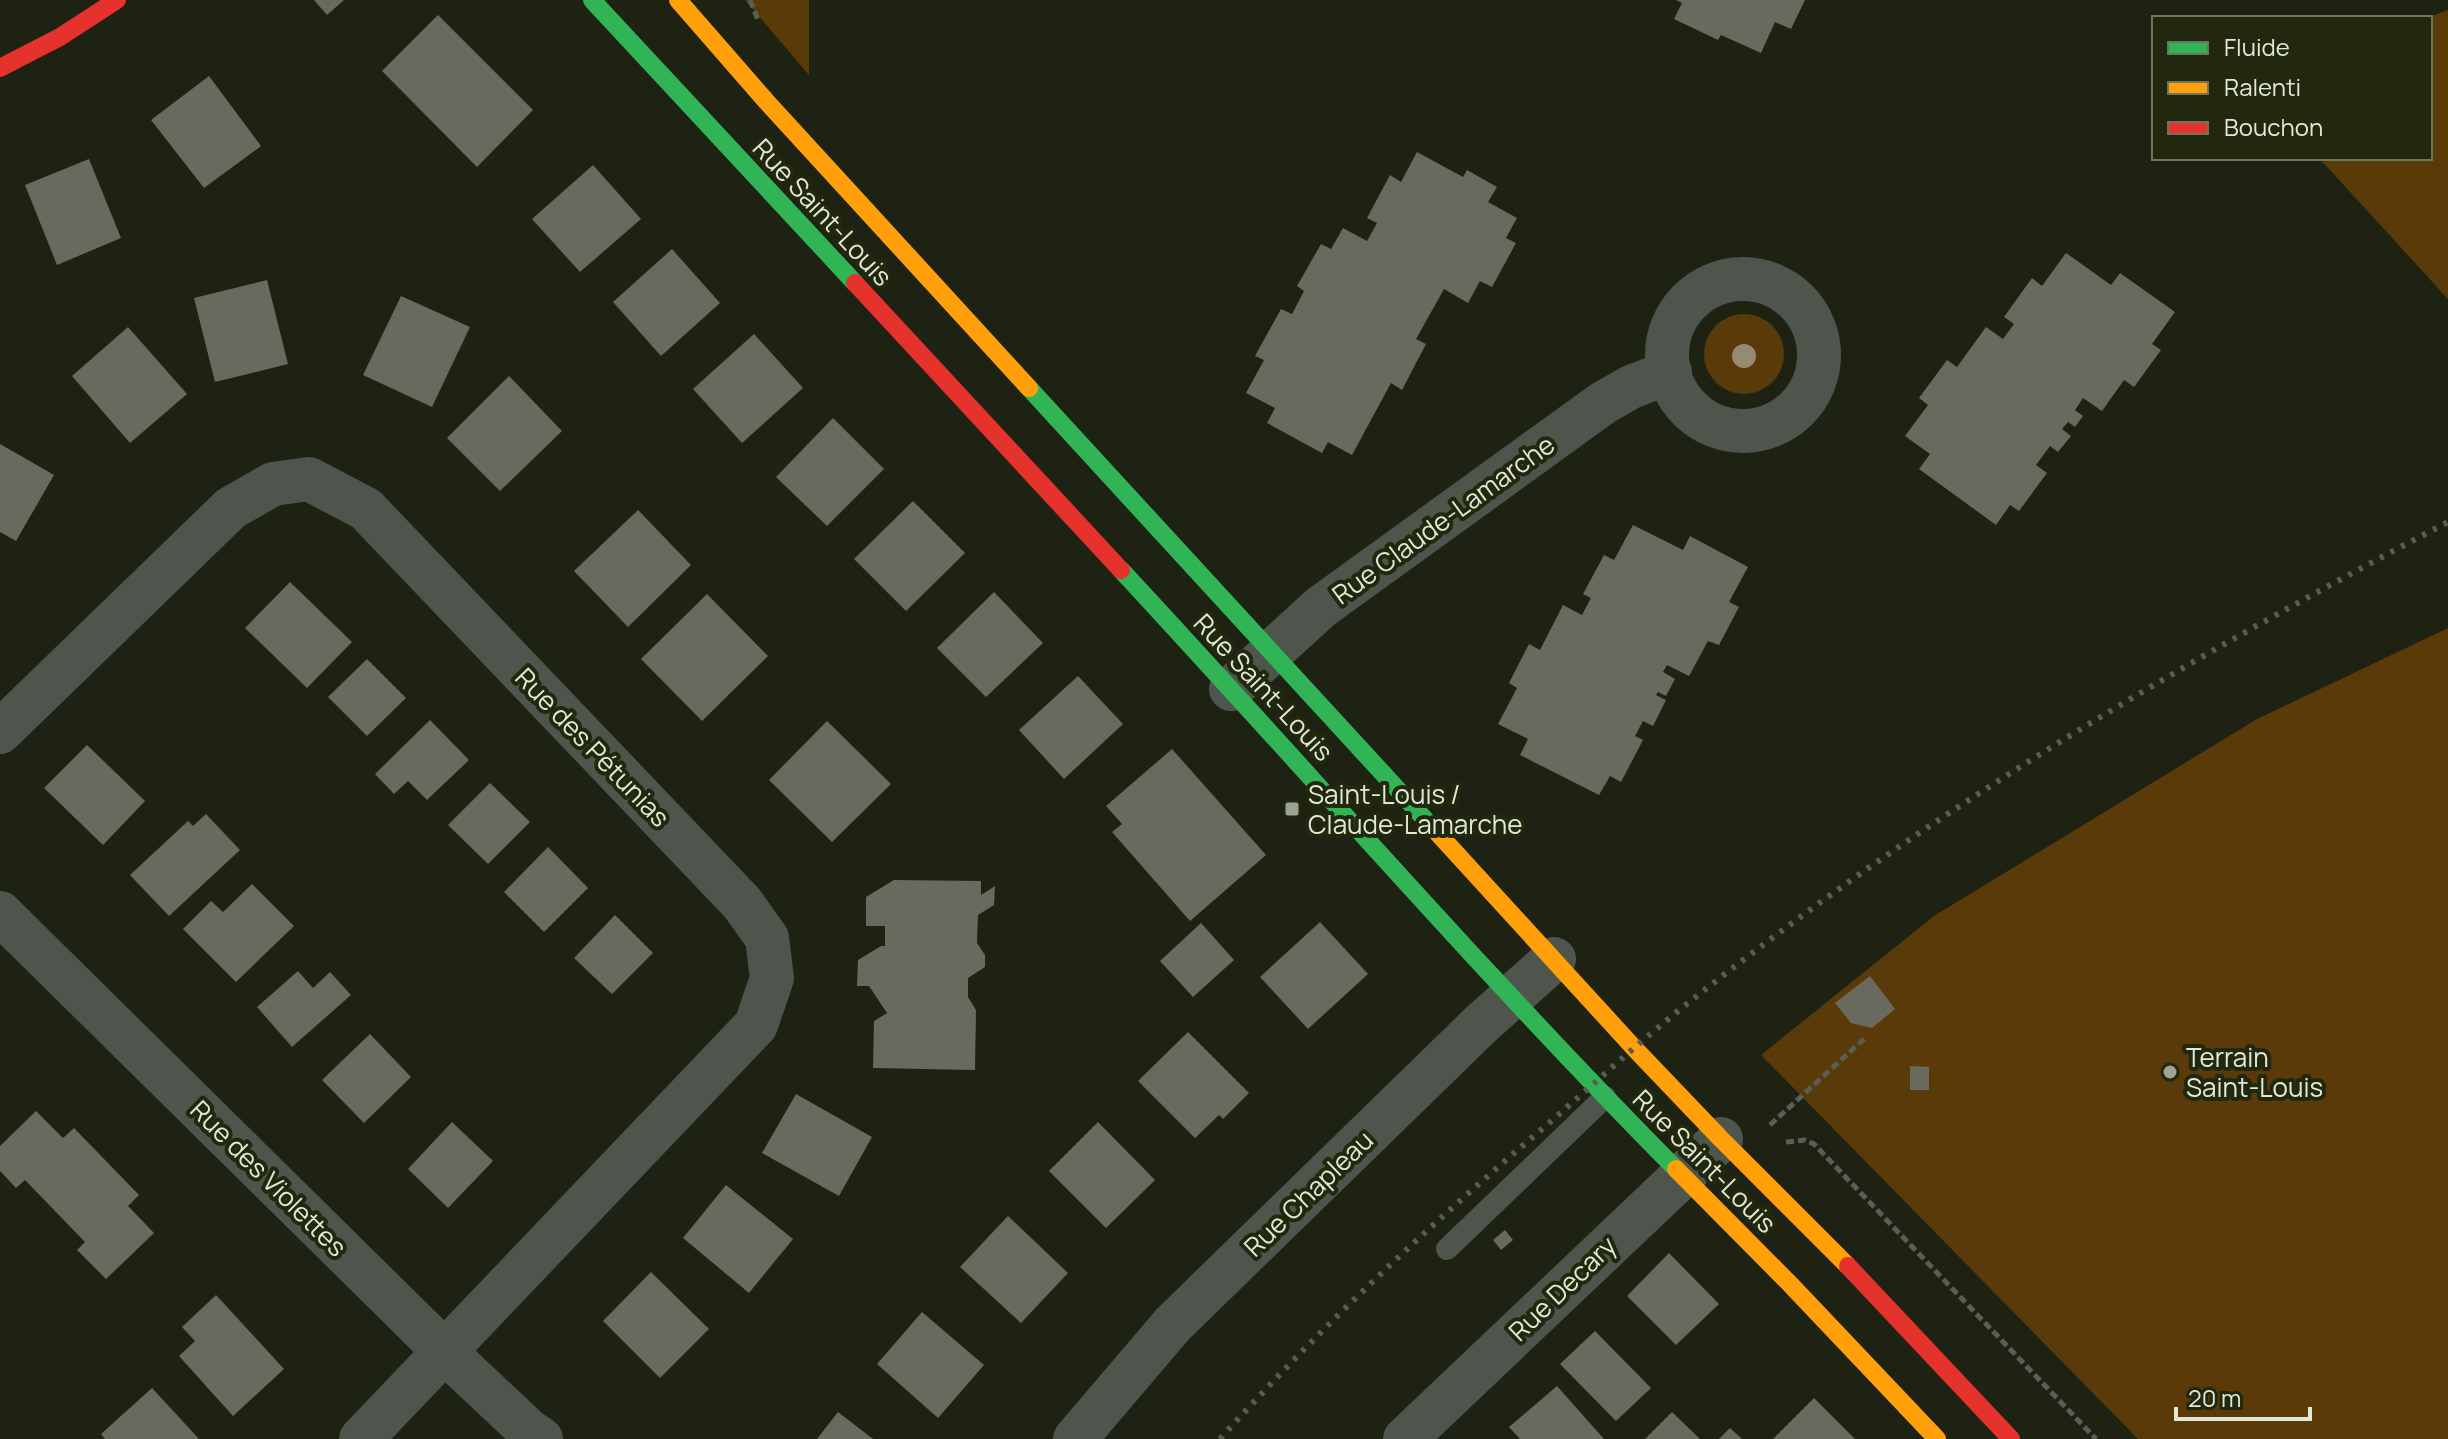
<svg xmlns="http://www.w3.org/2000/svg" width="2448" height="1439" font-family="Manrope,sans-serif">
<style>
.green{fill:#5a3a09}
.building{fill:#696a5d}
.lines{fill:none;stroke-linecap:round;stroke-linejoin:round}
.path{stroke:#5a5e56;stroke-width:5;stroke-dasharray:8 4;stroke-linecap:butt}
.lane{stroke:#4e554c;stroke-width:22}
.street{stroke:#4e554c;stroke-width:44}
.fast{stroke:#30b455;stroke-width:18}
.slow{stroke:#ff9f0a;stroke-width:18}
.jam{stroke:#e5322d;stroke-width:18}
.rail{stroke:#595e53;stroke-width:6;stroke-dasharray:4 8;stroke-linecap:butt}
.tree{fill:#978a73}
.poi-dot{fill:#9da392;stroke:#21280d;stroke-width:3}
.labels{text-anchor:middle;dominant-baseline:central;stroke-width:8;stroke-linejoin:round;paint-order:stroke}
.street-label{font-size:26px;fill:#e2e8d7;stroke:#21280d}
.poi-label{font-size:26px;fill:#e2e8d7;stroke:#21280d;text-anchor:start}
</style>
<rect width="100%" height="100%" fill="#1e2213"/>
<g class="green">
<polygon points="745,0 809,0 809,75"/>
<polygon points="2448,10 2448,299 2319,158 2430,158 2430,18 2426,18"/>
<circle cx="1744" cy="354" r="40"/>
<polygon points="2448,628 2448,1439 2138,1439 1761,1055 1934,916 2257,719"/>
</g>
<g class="building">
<polygon points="314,0 344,0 327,15"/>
<polygon points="1676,0 1805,0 1791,29 1775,22 1761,53 1721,35 1718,40 1674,19 1682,3"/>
<polygon points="438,15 533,110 477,167 382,71"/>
<polygon points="209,76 261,146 204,188 151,120"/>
<polygon points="1417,152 1463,177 1467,170 1497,187 1488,202 1517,218 1506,238 1516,243 1492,287 1480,281 1468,303 1444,289 1416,339 1426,344 1402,390 1391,383 1352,455 1328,442 1322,453 1267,423 1275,408 1246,393 1264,360 1255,356 1281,309 1292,314 1304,291 1297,286 1321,244 1331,249 1343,228 1367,241 1377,223 1367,218 1390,175 1401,182"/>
<polygon points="89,159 121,238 57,265 25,185"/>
<polygon points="593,165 641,219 580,272 532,219"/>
<polygon points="672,249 720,303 661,356 613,302"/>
<polygon points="2066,253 2111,285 2120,273 2175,312 2152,344 2161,350 2134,387 2124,380 2102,411 2083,398 2075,410 2083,416 2075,427 2068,422 2062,429 2071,436 2058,452 2050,446 2036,465 2047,473 2019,511 2010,505 1996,525 1919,469 1930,454 1905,436 1928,405 1919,398 1947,360 1957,367 1986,327 2003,339 2014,324 2004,317 2032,278 2042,286"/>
<polygon points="267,280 288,364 215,382 194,298"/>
<polygon points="401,296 470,327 432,407 363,375"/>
<polygon points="128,327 187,394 130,443 72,376"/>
<polygon points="754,334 803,388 742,443 693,389"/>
<polygon points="509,376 562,431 500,491 447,438"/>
<polygon points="833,418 884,469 827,526 776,477"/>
<polygon points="0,444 54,475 16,541 0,532"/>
<polygon points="913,501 965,553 906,611 854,559"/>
<polygon points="638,510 691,565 628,627 574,571"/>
<polygon points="1633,525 1683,550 1690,536 1748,567 1729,602 1739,607 1719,645 1708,641 1689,676 1667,665 1663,672 1675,679 1666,696 1658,692 1656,695 1666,700 1653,726 1643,721 1635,736 1643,740 1621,782 1610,776 1599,795 1520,755 1528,739 1498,724 1517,688 1509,683 1529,644 1540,650 1563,605 1582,615 1591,598 1583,594 1604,555 1614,560"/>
<polygon points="290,582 352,642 307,688 245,628"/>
<polygon points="994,592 1043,643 986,697 937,648"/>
<polygon points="707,594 768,656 702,721 641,659"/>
<polygon points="367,659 406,698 367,736 328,697"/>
<polygon points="1078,676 1123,724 1064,779 1019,730"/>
<polygon points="430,720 469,760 427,800 408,781 394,794 375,774"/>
<polygon points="827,721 891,784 832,842 769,780"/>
<polygon points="87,745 145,801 103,845 44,788"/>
<polygon points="1172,749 1266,855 1190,921 1112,832 1122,824 1106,806"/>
<polygon points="490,783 530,822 488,864 448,825"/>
<polygon points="206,814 240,850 169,916 130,875 188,821 193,826"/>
<polygon points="548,847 588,888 544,932 504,892"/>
<polygon points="894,880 981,881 981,895 995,886 994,905 978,915 977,943 985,955 985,967 968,978 968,997 976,1010 975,1070 873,1068 874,1021 887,1013 869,986 857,986 858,960 881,946 885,946 885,926 866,926 866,897"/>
<polygon points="252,884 294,926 236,982 183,929 211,901 223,912"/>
<polygon points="615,915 653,953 612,994 574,958"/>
<polygon points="1320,922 1368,974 1308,1029 1260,977"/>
<polygon points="1201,923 1234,960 1193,997 1160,961"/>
<polygon points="298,971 313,988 330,972 351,995 292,1047 257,1007"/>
<polygon points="1870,976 1895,1009 1872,1028 1851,1023 1835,1003"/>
<polygon points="1188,1032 1249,1093 1223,1119 1219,1115 1195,1138 1138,1081"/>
<polygon points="370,1034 411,1077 364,1123 322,1080"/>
<polygon points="1910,1066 1929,1067 1929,1090 1910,1090"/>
<polygon points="796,1094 872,1137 839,1196 762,1153"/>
<polygon points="36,1111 63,1138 74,1128 139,1195 128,1206 154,1233 106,1279 77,1250 85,1242 25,1180 16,1188 0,1171 0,1146"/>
<polygon points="452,1122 493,1161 448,1208 408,1169"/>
<polygon points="1098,1122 1155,1180 1106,1228 1049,1171"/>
<polygon points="726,1185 793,1239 749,1293 683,1238"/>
<polygon points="1008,1216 1068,1273 1021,1323 960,1267"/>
<polygon points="1505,1230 1513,1240 1501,1250 1493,1240"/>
<polygon points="1669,1253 1719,1304 1676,1345 1627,1296"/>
<polygon points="651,1272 709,1329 660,1378 603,1321"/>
<polygon points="216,1295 284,1369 233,1416 179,1356 195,1341 182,1327"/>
<polygon points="922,1312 984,1365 938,1418 877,1364"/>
<polygon points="1595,1331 1651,1388 1616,1421 1560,1364"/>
<polygon points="1557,1386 1604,1439 1520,1439 1509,1427"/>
<polygon points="152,1388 199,1439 105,1439 101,1434"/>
<polygon points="1814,1398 1855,1439 1773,1439"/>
<polygon points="838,1412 873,1439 817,1439"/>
<polygon points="1672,1412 1700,1439 1645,1439"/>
<polygon points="1730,1428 1742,1439 1719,1439"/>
</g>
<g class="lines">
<g class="path">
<polyline points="750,0 758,20"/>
<polyline points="1770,1125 1864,1039"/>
<polyline points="1786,1142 1805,1140 1814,1144 2096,1439"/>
</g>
<polyline class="lane" points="1447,1249 1605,1097"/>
<g class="street">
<circle cx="1743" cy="355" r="76"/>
<polyline points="1231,689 1321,607 1603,403 1631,387 1670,372"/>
<polyline points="0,732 231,508 273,484 309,479 366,509 742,903 767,938 772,978 756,1025 361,1439"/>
<polyline points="0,913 445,1352 528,1430 541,1439"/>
<polyline points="1075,1439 1173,1324 1481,1024 1554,959"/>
<polyline points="1405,1439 1721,1139"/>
</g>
<g class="fast">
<polyline points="592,0 855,283"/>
<polyline points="1029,388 1433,828"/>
<path d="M1121 570C1306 769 1484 975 1676 1169"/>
</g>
<g class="slow">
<polyline points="678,0 766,101 1029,388"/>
<polyline points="1433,828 1635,1049 1721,1139 1848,1266"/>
<polyline points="1676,1169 1790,1284 1937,1439"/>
</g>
<g class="jam">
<polyline points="0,68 60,37 117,0"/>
<polyline points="855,283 1121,570"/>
<polyline points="1848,1266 2011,1439"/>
</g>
<path class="rail" d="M1220 1439C1321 1326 1434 1221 1549 1123 1588 1089 1626 1054 1666 1021 1712 983 1760 947 1807 912 2009 764 2227 638 2448 522"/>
</g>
<circle class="tree" cx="1744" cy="356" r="12"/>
<g class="poi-dot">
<rect x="1284" y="801" width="16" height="16" rx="4"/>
<circle cx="2170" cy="1072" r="8"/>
</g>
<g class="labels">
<g class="street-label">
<text transform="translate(823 212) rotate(47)">Rue Saint-Louis</text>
<text transform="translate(1443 519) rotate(-36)">Rue Claude-Lamarche</text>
<text transform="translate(1264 687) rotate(47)">Rue Saint-Louis</text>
<text transform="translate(593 747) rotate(46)">Rue des Pétunias</text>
<text transform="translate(1705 1161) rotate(45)">Rue Saint-Louis</text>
<text transform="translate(269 1178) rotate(45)">Rue des Violettes</text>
<text transform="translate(1308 1193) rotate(-44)">Rue Chapleau</text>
<text transform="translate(1562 1288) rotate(-44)">Rue Decary</text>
</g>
<g class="poi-label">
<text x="1308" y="794">Saint-Louis /<tspan x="1308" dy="30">Claude-Lamarche</tspan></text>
<text x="2186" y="1057">Terrain<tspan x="2186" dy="30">Saint-Louis</tspan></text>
</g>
</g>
<rect x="2152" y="16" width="280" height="144" fill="#21280d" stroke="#6e755e" stroke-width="2"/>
<rect x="2168" y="42" width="40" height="12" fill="#30b455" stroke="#6e755e" stroke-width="2"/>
<text x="2224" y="56" font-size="24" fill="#e2e8d7">Fluide</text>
<rect x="2168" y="82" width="40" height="12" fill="#ff9f0a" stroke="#6e755e" stroke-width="2"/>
<text x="2224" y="96" font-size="24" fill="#e2e8d7">Ralenti</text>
<rect x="2168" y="122" width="40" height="12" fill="#e5322d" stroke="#6e755e" stroke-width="2"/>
<text x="2224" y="136" font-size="24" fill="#e2e8d7">Bouchon</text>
<path d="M2176 1407v12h134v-12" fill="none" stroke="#e2e8d7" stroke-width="4"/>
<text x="2188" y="1407" font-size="24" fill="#e2e8d7" stroke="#21280d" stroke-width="6" paint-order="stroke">20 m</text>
</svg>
